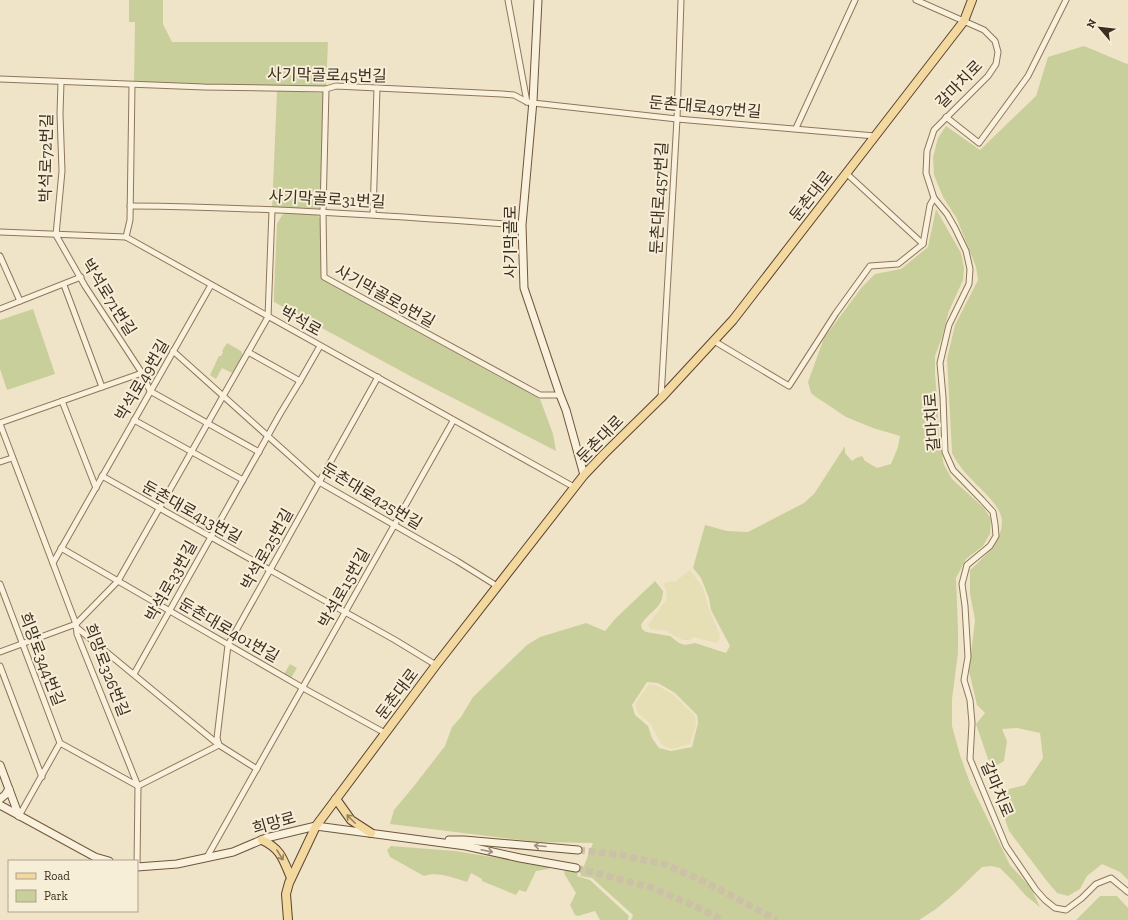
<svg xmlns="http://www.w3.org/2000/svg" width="1128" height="920" font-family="'Zilla Slab','Noto Sans KR',serif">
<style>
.farmland{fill:#e6deb5}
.green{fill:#c9cf9b;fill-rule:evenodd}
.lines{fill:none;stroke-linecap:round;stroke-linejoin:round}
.secondary-tunnel{stroke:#ccc0a6;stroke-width:7;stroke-dasharray:7 3.5;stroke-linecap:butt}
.street-casing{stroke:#8d765c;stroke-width:7}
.secondary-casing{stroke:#6f573f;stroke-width:9}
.primary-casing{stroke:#5b4430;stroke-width:10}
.street{stroke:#faf1dc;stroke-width:5}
.secondary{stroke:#faf1dc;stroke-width:7}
.primary{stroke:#f3d9a0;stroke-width:8}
.oneway{stroke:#988460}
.oneway2{stroke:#9c907e}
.labels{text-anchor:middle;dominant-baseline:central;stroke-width:4;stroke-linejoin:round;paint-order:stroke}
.street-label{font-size:16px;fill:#3d2e20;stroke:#f7eed8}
</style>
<rect width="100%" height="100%" fill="#f0e4c8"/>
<g class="farmland">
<polygon points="690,570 703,588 708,607 719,633 720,638 716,643 694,637 689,640 683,640 666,631 650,629 648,625 666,600 667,592 663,583 676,581"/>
<polygon points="649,684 658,686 674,695 695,716 696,725 690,744 672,749 662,745 650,723 638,713 635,704"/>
</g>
<g class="green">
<polygon points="129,0 163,0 163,24 172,42 328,42 326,89 134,82 135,22 129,22"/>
<path d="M1084 46 1127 64 1128 63V880L1120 872 1102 864 1087 876 1080 889 1068 896 1057 893 1046 880 1009 831 1001 808 1009 789 1025 785 1043 758 1040 733 1017 728 1002 729 1007 741 1004 761 994 767 988 759 976 724 985 713 977 705 969 671 975 620 970 594V570C984 557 1009 535 1000 513 995 502 985 493 976 484 967 475 958 465 952 453L947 359 955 325 978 280 976 267 957 219 943 197 934 175 933 157 938 138 946 126 980 150 1036 96 1048 57Z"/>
<polygon points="277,91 326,93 323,211 272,210"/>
<path d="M936 209 961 253 964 268 963 280 949 311 942 337 935 356V373L937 398 939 440 944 465 952 479 984 508 991 519 990 534 983 546 966 559 956 578 958 629V653L952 699V726L960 755 970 783 994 832 1010 865 1031 888 1040 907 1026 896 1013 881 1000 868 992 866 982 867 955 893 936 909 919 920H631L633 915 592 878 580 876 593 843 537 842 390 824 394 810 414 786 445 746 452 727 461 717 473 697 527 645 540 637 586 623 605 631 616 618 655 581 663 591C663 609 649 611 641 625L642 629 646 632 670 636 679 643 685 645 695 643 726 653 730 646 711 610 709 598 701 578 693 568 705 525 727 531 748 532 804 503 814 494 845 446V453L852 461 856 458 862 456 865 461 877 468 891 464 898 447 900 436 873 428 846 417 816 397 811 393 808 382 824 338 862 287 875 274 901 269 928 247ZM647 682 658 683 675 693 697 715 698 723 692 747 671 751 659 748 652 738 648 726 635 715 632 705Z"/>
<path d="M287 212C298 212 315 208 321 220V274L322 279 384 313 444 344 476 364 540 399 553 434 556 451 412 377 274 302V291L277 224 282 215Z"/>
<polygon points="33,309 55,374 7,390 0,369 0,320"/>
<polygon points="227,343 241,351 243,355 232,373 222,368 216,379 210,375 219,356 221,356 223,352 222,351"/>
<polygon points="290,664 297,668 291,678 284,674"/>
<path d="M391 846 455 851 552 867 548 869 536 871 526 892 519 890 516 895 482 881V879L471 873 467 882C454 878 437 871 424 876L390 857 387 850Z"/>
<polygon points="564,871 579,871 577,876 590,880 629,916 628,920 600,920 595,911 578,916 575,915 570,905 576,893 565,875"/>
<polygon points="1100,896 1117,896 1128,908 1128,920 1076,920"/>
</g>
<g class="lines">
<g class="secondary-tunnel">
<polyline points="578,850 621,855 664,864 705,882 777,920"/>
<polyline points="576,868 653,888 703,910 722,920"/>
</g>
<defs>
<g id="street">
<polyline points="508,0 527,102"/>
<polyline points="916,0 984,30 995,41 998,52 996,64 988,76 934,130 927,151 926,173 934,198 947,214 955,228 966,251 970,269 969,284 949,325 940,363 943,397 945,452 953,470 982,500 993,512 995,524 996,536 990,546 967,565 962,584 965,606 968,657 964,680 970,700 972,723 970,759 1006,846 1036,890 1045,900 1055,908 1066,910 1082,898 1096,884 1111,878 1128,892"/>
<polyline points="0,79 204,87 326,89 336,86 502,94 514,95 527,102 533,103 677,119 875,136"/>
<polyline points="61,82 60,114 62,171 56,235 85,286 142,373 150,391 259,452"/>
<polyline points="326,89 323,211 324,277 540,395 560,395"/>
<polyline points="946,117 979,143 1028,76 1066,0"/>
<polyline points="796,128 855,0"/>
<polyline points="846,173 923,244"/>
<path d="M130 206C261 207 392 216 522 225"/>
<polyline points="373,214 377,88"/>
<polyline points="0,232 126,237 574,487"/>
<polyline points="126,237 130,220 132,85"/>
<polyline points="0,256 20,301"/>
<polyline points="64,285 102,387"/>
<polyline points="0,309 81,277"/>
<polyline points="714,341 789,386 836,313 870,266 898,264 923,244 930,205 934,198"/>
<polyline points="173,351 319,482 457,561 497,586"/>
<polyline points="248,352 300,381"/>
<polyline points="661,398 677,119 681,0"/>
<polyline points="62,401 96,488"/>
<polyline points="134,420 243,480"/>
<polyline points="0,423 142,373"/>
<polyline points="0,424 76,624 77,634 138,786 137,867"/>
<polyline points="0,462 12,458"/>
<polyline points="102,476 395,640 436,665"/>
<polyline points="61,548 303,688 385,733"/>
<polyline points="53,563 211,285"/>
<polyline points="0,584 60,743 138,786"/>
<polyline points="76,627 219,745 257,769"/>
<polyline points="0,652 76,624 118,581 268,317 272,210"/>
<polyline points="0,666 42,777"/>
<polyline points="134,674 280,414 300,381 320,346"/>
<polyline points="219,745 217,738 228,645 378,377"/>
<polyline points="138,786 219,745"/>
<polyline points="19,816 60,743"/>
<polyline points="207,857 453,421"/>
</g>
<g id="secondary">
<polyline points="538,0 533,101 522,225 524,288 560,395 566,410 584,475"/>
<polyline points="0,765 19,816"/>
<polyline points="0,799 5,795 9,789"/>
<polyline points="0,805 95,857 109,861"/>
<polyline points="449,840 464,840 578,850"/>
<polyline points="137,867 177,864 233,852 266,838 316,826 466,846 520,858 576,868"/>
</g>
<g id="primary">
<polyline points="336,799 351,820 371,833"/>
<path d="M262 840C281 849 283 859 291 878"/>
<polyline points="288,920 286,894 289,883 316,826 436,665 584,475 605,453 661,398 733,320 964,21 972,0"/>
</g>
</defs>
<use href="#street" class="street-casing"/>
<use href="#secondary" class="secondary-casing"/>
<use href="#primary" class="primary-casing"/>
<use href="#street" class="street"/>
<use href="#secondary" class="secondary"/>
<use href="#primary" class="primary"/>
</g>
<defs><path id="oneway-shaft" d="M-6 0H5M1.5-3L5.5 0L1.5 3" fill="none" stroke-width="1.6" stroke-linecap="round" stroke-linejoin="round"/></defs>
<g class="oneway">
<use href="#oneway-shaft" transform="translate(351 819) rotate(-135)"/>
<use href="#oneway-shaft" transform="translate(280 855) rotate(58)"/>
</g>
<g class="oneway2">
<use href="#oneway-shaft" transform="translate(540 846) rotate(-175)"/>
<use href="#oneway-shaft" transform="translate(487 851) rotate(12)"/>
</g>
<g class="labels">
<g class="street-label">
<text transform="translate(327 75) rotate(1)">사기막골로45번길</text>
<text transform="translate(959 84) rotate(-46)">갈마치로</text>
<text transform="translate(705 107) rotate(5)">둔촌대로497번길</text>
<text transform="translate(46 158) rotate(-89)">박석로72번길</text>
<text transform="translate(811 196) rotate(-52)">둔촌대로</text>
<text transform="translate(659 198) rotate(-87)">둔촌대로457번길</text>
<text transform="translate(327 199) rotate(3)">사기막골로31번길</text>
<text transform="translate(510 242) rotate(-90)">사기막골로</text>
<text transform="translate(385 296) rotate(29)">사기막골로9번길</text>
<text transform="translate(109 297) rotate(58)">박석로71번길</text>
<text transform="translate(301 321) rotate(29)">박석로</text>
<text transform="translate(142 380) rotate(-60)">박석로49번길</text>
<text transform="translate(932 422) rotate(-94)">갈마치로</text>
<text transform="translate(600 439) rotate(-46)">둔촌대로</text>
<text transform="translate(372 496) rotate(31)">둔촌대로425번길</text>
<text transform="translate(192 512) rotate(29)">둔촌대로413번길</text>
<text transform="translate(267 549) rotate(-61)">박석로25번길</text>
<text transform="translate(171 581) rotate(-61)">박석로33번길</text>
<text transform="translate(344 588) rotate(-61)">박석로15번길</text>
<text transform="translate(229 630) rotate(30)">둔촌대로401번길</text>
<text transform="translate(42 659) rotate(69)">희망로344번길</text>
<text transform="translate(107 670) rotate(69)">희망로326번길</text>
<text transform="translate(397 694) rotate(-53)">둔촌대로</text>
<text transform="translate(997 789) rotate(67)">갈마치로</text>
<text transform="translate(274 823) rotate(-16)">희망로</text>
</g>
</g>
<rect x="8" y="860" width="130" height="52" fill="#f7eed8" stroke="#ada18e"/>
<rect x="16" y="873" width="20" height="6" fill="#f3d9a0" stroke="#ada18e"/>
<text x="44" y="880" font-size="12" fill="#3d2e20">Road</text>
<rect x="16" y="890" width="20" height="12" fill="#c9cf9b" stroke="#ada18e"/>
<text x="44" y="900" font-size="12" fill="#3d2e20">Park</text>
<g transform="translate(1100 28) rotate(298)" stroke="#f7eed8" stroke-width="3" paint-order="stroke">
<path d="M0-3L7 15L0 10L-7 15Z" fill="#3d2e20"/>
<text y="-6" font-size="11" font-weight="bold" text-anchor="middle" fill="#3d2e20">N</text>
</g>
</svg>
